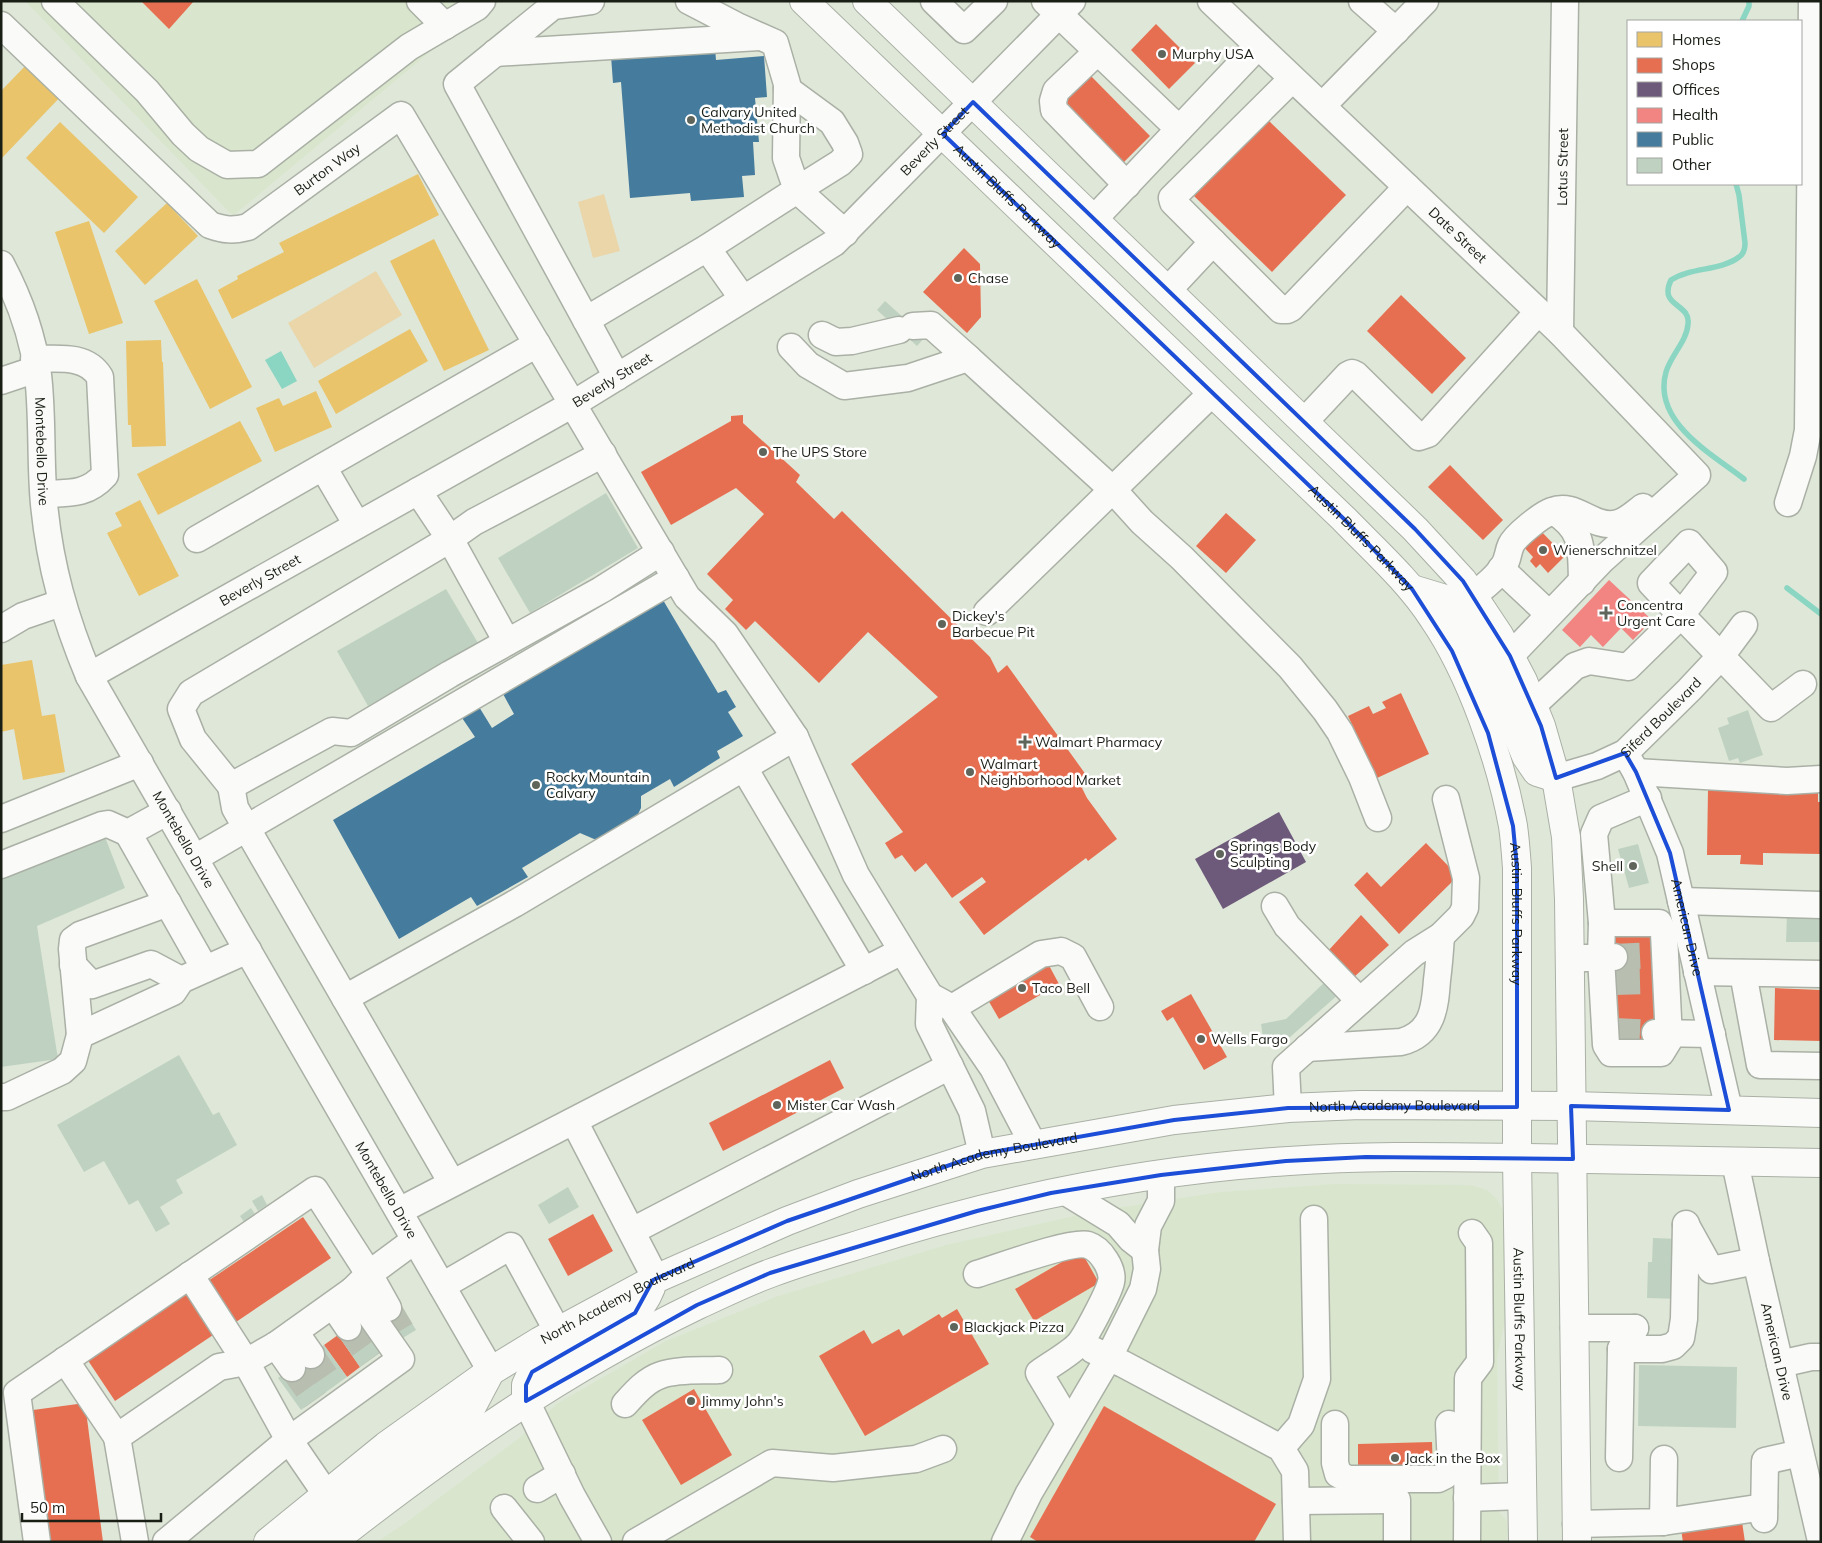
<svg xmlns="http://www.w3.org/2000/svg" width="1822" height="1543" font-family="Mulish,sans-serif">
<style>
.built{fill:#d9e6cd}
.green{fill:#ead6a9}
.water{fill:#8ad6c3}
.homes{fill:#e9c46a}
.shops{fill:#e76f51}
.offices{fill:#6d597a}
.health{fill:#f28482}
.public{fill:#457b9d}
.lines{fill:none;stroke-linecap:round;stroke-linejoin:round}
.stream{stroke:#8ad6c3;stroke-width:5.5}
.building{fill:#bfd2c1}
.minor-tunnel{stroke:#b8bfb1;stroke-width:26;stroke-dasharray:26 13;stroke-linecap:butt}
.minor-casing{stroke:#aab0a5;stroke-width:29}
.major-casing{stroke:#aab0a5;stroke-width:30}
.highway-casing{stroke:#aab0a5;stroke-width:30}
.minor{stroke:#fafbf9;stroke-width:26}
.major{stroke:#fafbf9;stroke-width:28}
.highway{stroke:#fafbf9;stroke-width:28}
.marked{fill:none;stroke:#1d4ed8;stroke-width:4;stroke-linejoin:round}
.poi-dot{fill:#5f655a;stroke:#fff;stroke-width:2}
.labels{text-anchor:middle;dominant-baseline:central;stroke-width:5;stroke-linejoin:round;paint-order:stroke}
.poi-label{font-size:14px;fill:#1a1f16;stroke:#fff;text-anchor:start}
.street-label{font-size:14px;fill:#1a1f16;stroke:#fff}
</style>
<rect width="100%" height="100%" fill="#dfe7d8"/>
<g class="built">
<polygon points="25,1 491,1 233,216"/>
<polygon points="1335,1184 1471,1185 1487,1190 1497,1199 1503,1211 1506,1294 1505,1319 1497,1358 1499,1512 1506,1520 1508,1531 1506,1542 377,1542 408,1521 518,1439 558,1403 666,1341 778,1296 946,1245 1092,1212 1220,1192"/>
</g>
<g class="green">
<polygon points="604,194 620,251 593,258 578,202"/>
<polygon points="376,271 402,315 314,368 288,323"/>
</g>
<polygon class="water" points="281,351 297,381 282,389 265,360"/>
<g class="homes">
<polygon points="30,61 64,93 1,159 1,91"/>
<polygon points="60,122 138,197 104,233 26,158"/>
<polygon points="418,174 439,215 232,319 218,290 238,279 237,276 284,252 279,243"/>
<polygon points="167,203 198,236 145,285 115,251"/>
<polygon points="89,221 123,323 89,334 55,232"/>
<polygon points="434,239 489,350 444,371 390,261"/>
<polygon points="197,279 252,387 210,409 154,301"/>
<polygon points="410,329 428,361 336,414 318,381"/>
<polygon points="161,340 162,362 163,362 166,446 132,447 131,425 128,425 126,341"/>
<polygon points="316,391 332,427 275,452 256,408 279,398 283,406"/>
<polygon points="240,421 262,461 158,515 137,474"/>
<polygon points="140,500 179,576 139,596 107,533 122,526 115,513"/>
<polygon points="32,660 42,716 55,714 65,772 23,780 14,729 1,732 1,665"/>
</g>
<g class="shops">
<polygon points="141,1 194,1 169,29"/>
<polygon points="1156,24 1195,63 1169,89 1131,50"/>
<polygon points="1087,72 1150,136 1123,163 1060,99"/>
<polygon points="1268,120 1346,195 1272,272 1194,196"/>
<polygon points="964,248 980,264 981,317 967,333 923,292"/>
<polygon points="1401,295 1466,358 1432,394 1367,331"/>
<polygon points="743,415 743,423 800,475 796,482 834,519 842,511 990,657 998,673 1007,665 1089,779 1082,788 1087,798 1117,839 1088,861 1086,858 984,935 959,902 986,882 982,877 952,898 926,863 915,872 902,855 895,859 885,843 903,832 851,764 938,697 868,632 819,683 755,621 746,630 725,609 733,600 707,574 764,514 736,488 671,525 641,472 731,421 731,416"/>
<polygon points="1450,465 1503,520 1483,540 1428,487"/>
<polygon points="1226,513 1256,540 1226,573 1196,546"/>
<polygon points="1537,527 1565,556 1548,573 1540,564 1536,568 1530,561 1533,557 1520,543"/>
<polygon points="1401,693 1429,754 1377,778 1348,716 1369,706 1373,714 1386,708 1382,702"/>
<polygon points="1708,789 1818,789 1818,802 1821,802 1821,854 1763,853 1763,865 1740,864 1741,855 1707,855"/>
<polygon points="1426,843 1458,876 1399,934 1354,885 1367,872 1381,887"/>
<polygon points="1361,915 1389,945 1353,978 1328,951"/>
<polygon points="1655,932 1655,1045 1614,1046 1614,933"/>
<polygon points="1045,958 1059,984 999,1019 984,993"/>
<polygon points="1775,988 1821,990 1821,1041 1774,1040"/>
<polygon points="1191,994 1227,1057 1204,1070 1173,1017 1167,1021 1161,1011"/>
<polygon points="830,1060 844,1088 723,1151 709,1123"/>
<polygon points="593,1214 613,1251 568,1276 548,1239"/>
<polygon points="303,1217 331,1258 236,1322 208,1281"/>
<polygon points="1081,1251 1099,1283 1034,1321 1015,1289"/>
<polygon points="192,1289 219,1331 115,1401 87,1359"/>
<polygon points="957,1309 989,1364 865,1436 819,1356 864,1330 872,1344 899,1329 903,1336 939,1314 942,1318"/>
<polygon points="338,1335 360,1367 347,1377 324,1345"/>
<polygon points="694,1389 732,1455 681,1485 642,1420"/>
<polygon points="85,1403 103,1542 50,1542 33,1410"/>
<polygon points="1104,1406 1276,1504 1254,1542 1038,1542 1030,1537"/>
<polygon points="1432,1442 1433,1472 1358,1473 1358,1444"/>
<polygon points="1741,1515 1745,1542 1683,1542 1680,1523"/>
</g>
<polygon class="offices" points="1279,812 1306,862 1223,909 1195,859"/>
<polygon class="health" points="1609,580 1652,620 1633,640 1621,628 1603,647 1591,635 1580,647 1562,630"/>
<g class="public">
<polygon points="715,48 716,60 764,56 767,97 755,98 759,142 753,142 755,175 742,176 744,197 691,201 690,193 630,198 621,82 613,83 611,56"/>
<polygon points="663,600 718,693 726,690 736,707 728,712 743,736 717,751 720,758 674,787 670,779 641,796 641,808 634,822 609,838 594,839 580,833 522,868 528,877 477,906 471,897 399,939 333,820 475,737 458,712 476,702 492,728 514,714 502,692"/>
</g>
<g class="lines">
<g class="stream">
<polyline points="1742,21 1749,6 1749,1"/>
<path d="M1736 184 1739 195 1745 243C1745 249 1744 254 1739 257 1721 271 1691 267 1671 280 1658 307 1691 303 1688 324 1687 341 1671 355 1666 372 1652 422 1712 454 1744 479"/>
<polyline points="1787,588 1821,614"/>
</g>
</g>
<g class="building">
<polygon points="885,301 925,337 917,346 877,310"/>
<polygon points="606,493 638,548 530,613 498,558"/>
<polygon points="446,589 478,643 368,706 337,651"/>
<polygon points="1748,710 1763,755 1740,763 1738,758 1729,761 1718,728 1729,724 1727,718"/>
<polygon points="103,832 125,888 37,926 58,1059 1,1067 1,873"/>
<polygon points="1638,844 1649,883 1629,888 1618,849"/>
<polygon points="1787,913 1821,914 1821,942 1786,942"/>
<polygon points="1328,979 1340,993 1289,1038 1264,1045 1261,1024 1286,1019"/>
<polygon points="179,1055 213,1115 219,1112 237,1145 176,1180 183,1193 160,1207 170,1224 156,1232 138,1200 129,1205 104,1161 84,1172 57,1125"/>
<polygon points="568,1187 579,1207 549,1224 538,1205"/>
<polygon points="262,1195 267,1205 258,1211 252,1201"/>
<polygon points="251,1208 255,1214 244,1222 240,1216"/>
<polygon points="1653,1238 1679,1239 1680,1299 1647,1298 1648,1262 1652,1262"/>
<polygon points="399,1301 416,1330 401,1339 384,1310"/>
<polygon points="365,1316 388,1347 360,1367 338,1335"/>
<polygon points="324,1345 347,1377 301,1410 278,1378"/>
<polygon points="1639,1365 1737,1367 1736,1428 1638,1426"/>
</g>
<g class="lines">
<g class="minor-tunnel">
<polyline points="1614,957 1655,955"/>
<polyline points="1614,982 1655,981"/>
<polyline points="1614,1031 1655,1033"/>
<polyline points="388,1308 405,1337"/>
<polyline points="348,1327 371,1359"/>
<polyline points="311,1355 333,1387"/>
<polyline points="292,1368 315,1400"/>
</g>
<defs>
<g id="minor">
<polyline points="55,1 147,91 183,134 199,149 227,165 258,164 409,47 477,7 482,1"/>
<polyline points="420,1 445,26"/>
<polyline points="591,1 553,6 457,84 586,320 707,248 797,190 786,158 787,84 775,43 739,27 689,1"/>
<polyline points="934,1 964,30 994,1"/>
<polyline points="1045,1 1179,129"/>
<path id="s1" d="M1211 1 1560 332 1697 475 1602 560 1510 656"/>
<polyline points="1362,1 1396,31"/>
<path id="s2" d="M1 25 210 225C224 230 233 231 248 227L401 115 687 597 725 634 795 737 856 875 930 996 952 1008 993 1068 1033 1144"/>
<polyline points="1097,52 1056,91 1053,101 1054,110 1127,185"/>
<polyline points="495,53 759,37"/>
<polyline points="1292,79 1172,198 1173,202 1281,310 1287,310 1291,308 1407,187"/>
<polyline points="787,89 832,122 845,143 849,154 840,163 797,190 845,233"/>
<polyline points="1322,106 1425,1"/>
<polyline points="1094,219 1258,46"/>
<polyline points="707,248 743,299"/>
<path id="s3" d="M1 264C19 298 33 337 38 375 43 418 40 461 44 504 50 566 65 619 89 676L491 1371"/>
<polyline points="1168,290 1213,242"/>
<polyline points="586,320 617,377"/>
<polyline points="913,326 931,325 968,358"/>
<path id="s4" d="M1560 332 1565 1"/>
<polyline points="822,335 836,342 852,341 899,330"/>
<polyline points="791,347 808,365 844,386 908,378 968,358 1113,490 1142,522 1182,558 1290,667 1325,710 1340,732 1362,777 1378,818"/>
<path d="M34 359C57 359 86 354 100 377L105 475C87 495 70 493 44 494"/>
<polyline points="1,381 37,369"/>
<polyline points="1304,422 1348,375 1352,373 1356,375 1419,437 1428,434 1538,312"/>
<polyline points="323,467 357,525"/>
<polyline points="418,491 450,539 474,522 603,454"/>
<polyline points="1788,503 1803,456 1808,430 1812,1"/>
<path d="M1553 511C1584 530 1581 548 1582 582"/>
<polyline points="197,539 537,344"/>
<polygon points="1689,543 1714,572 1681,615 1651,583"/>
<polyline points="1501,569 1549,614"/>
<path d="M1472 596C1483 588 1495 579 1503 567 1509 558 1507 554 1511 545 1515 536 1541 515 1552 511 1575 502 1591 527 1614 524 1625 523 1635 513 1643 507"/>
<polyline points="987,612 1212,393"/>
<polyline points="1,629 23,616 61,603"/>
<path id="s5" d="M89 676 573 404 834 243 1072 1"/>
<polyline points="1533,705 1575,666 1589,661 1628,667 1681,615 1771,708 1803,684"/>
<path id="s6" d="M1625 753 1636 772 1670 853 1729 1110"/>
<polyline points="744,768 864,971"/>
<polyline points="1636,772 1787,781 1821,779"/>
<path id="s7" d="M1556 778 1597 766 1625 753 1689 690 1721 656 1744 625"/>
<polyline points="231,786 193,739 181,709 191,693 450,539 507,642"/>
<polyline points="1,819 140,763"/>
<polyline points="128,833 205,969"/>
<polyline points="195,858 676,578"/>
<polyline points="1,865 102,825 108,824 128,833 168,811"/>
<polyline points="1681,901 1821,905"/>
<polyline points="1275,906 1287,926 1360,1001"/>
<polyline points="1602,923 1594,834 1601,818 1648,798"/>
<polyline points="1570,959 1601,957 1606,1045 1611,1053 1661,1053 1669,1040 1664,933 1659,923 1602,923 1601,957 1614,957"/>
<polyline points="73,965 92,985 151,964 181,980"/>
<polyline points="1697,972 1821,974"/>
<polyline points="1743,973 1760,1065 1821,1066"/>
<polyline points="930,996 929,1024 972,1111 982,1154"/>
<polyline points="345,998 514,904 795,737"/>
<polyline points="952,1008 1041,954 1061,951 1073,957 1100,1007"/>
<polyline points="1655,1033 1712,1034"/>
<polyline points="80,1035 72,949 73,940 80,935 168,903"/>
<path d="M1307 1048 1401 1042C1433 1034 1435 1007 1437 980 1439 965 1440 951 1441 936"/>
<polyline points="1,1097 7,1097 62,1071 73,1061 80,1035 173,992 181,980 248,950"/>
<polyline points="1288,1108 1286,1067 1414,953 1441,936 1461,916 1465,908 1466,878 1446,799"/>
<polyline points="574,1121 656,1279"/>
<path id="s8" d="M1735 1162 1756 1261 1821 1541"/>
<polyline points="452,1183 235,808 231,786 332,731 351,733 450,674 601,590 661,552"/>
<polyline points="1064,1191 1118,1224 1131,1239 1145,1250"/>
<polyline points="399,1211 902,951"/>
<polyline points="1686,1225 1711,1270 1756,1261"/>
<polyline points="632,1231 950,1066"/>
<path d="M977 1274C997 1268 1072 1240 1088 1245 1101 1249 1114 1270 1111 1282 1109 1292 1086 1336 1079 1344 1071 1353 1050 1365 1039 1373L1069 1423"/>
<polyline points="442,1286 511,1246 558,1332"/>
<polyline points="333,1305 348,1327"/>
<polyline points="1574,1328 1635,1328"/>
<polyline points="295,1332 311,1355"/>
<polyline points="276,1345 292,1368"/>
<polyline points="1621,1349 1662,1349 1673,1346 1681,1338 1684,1319 1686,1224"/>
<polyline points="1093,1350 1123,1364 1281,1448 1295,1471 1297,1542"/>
<polyline points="65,1360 117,1437"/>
<polyline points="1780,1364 1811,1357 1821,1357"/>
<polyline points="526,1401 572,1496 598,1542"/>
<path d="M625 1404C635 1393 646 1380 661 1375 678 1369 701 1371 719 1370"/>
<polyline points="1335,1424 1335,1463 1338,1474 1348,1479 1438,1479 1446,1475 1451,1465 1449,1424"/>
<polyline points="1281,1448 1301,1425 1317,1379 1314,1219"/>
<polyline points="1619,1458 1621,1349 1635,1328"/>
<polyline points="537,1489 562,1474"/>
<polyline points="326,1494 289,1440 246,1362 276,1345 353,1290 369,1274 415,1240"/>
<polyline points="1467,1498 1522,1496"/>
<polyline points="1296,1501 1389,1500"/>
<polyline points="504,1508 531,1542"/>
<polyline points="1764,1519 1765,1461 1800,1453"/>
<polyline points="1663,1522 1764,1507"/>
<polyline points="1576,1524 1663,1522 1664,1459"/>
<polyline points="37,1542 17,1393 315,1190 369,1274 388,1308"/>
<polyline points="135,1542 117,1437 219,1367 246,1362 190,1275"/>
<polyline points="166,1542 289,1440 401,1359 353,1290"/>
<polyline points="636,1542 772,1463 833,1468 916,1459 943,1449"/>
<polyline points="1005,1542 1029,1493 1109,1357 1143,1289 1147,1269 1145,1250 1148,1226 1161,1201 1161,1175"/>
<polyline points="1397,1542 1397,1500"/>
<polyline points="1467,1542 1468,1378 1480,1362 1479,1243 1472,1233"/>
</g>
<g id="major">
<path id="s9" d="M804 1 1344 519C1375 551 1409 581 1433 618 1471 673 1501 761 1513 826 1515 840 1516 854 1517 868V1158L1523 1542"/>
<polyline points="867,1 1415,529 1463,581 1499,635 1523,681 1541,726 1556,778 1566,837 1569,899 1577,1542"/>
<polyline points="1412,589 1445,599 1475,644 1497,685 1526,756 1537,772 1556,778"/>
</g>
<g id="highway">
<path d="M526 1401V1385L532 1372 635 1313C644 1303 650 1294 653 1280"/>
<path id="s10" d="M268 1542 386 1446 491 1371 540 1341 653 1280 787 1221 858 1194 982 1154 1174 1120 1288 1108 1360 1105 1571 1106 1821 1113"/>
<polyline points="303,1542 412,1452 469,1412 488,1376"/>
<path d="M332 1542C448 1451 565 1369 698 1305 722 1294 746 1282 771 1273 800 1262 831 1253 861 1244 999 1200 1144 1170 1289 1161 1368 1155 1448 1157 1527 1158 1625 1159 1723 1161 1821 1163"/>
</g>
</defs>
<use href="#minor" class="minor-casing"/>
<use href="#major" class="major-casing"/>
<use href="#highway" class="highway-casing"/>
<use href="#minor" class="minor"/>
<use href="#major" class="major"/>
<use href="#highway" class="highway"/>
</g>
<path class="marked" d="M973 102 1415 529 1463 581 1510 656 1541 726 1556 778 1625 753 1636 772 1670 853 1729 1110 1571 1106 1573 1159 1366 1157 1286 1161 1161 1175 1051 1193 977 1211 770 1273 697 1305 526 1401V1385L532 1372 635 1313 653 1280 787 1221 982 1154 1174 1120 1288 1108 1517 1107V868L1513 826 1488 733 1452 651 1412 589 1344 519 943 134Z"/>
<g class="poi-dot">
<circle cx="1162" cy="54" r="5"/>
<circle cx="691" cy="120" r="5"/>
<circle cx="958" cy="278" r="5"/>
<circle cx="763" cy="452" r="5"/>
<circle cx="1543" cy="550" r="5"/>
<path d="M1603.5 605.5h5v5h5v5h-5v5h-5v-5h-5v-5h5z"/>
<circle cx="942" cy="624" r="5"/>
<path d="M1022.5 734.5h5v5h5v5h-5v5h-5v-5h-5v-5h5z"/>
<circle cx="970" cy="772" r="5"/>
<circle cx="536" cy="785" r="5"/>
<circle cx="1220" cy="854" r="5"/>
<circle cx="1633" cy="866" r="5"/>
<circle cx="1022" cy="988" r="5"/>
<circle cx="1201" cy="1039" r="5"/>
<circle cx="777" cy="1105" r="5"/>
<circle cx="954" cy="1327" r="5"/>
<circle cx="691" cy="1401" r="5"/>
<circle cx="1395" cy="1458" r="5"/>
</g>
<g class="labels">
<g class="poi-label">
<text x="1172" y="54">Murphy USA</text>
<text x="701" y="112">Calvary United<tspan x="701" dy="16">Methodist Church</tspan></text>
<text x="968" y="278">Chase</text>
<text x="773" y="452">The UPS Store</text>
<text x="1553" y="550">Wienerschnitzel</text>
<text x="1617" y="605">Concentra<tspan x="1617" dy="16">Urgent Care</tspan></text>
<text x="952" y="616">Dickey's<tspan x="952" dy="16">Barbecue Pit</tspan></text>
<text x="1035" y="742">Walmart Pharmacy</text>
<text x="980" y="764">Walmart<tspan x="980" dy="16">Neighborhood Market</tspan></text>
<text x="546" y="777">Rocky Mountain<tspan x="546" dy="16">Calvary</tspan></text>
<text x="1230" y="846">Springs Body<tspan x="1230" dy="16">Sculpting</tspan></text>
<text x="1623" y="866" text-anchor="end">Shell</text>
<text x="1032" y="988">Taco Bell</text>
<text x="1211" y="1039">Wells Fargo</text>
<text x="787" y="1105">Mister Car Wash</text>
<text x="964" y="1327">Blackjack Pizza</text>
<text x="701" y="1401">Jimmy John's</text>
<text x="1405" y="1458">Jack in the Box</text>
</g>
<g class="street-label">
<text stroke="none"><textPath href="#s5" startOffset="1005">Beverly Street</textPath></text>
<text stroke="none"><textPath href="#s4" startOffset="165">Lotus Street</textPath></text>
<text stroke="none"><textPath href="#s2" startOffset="426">Burton Way</textPath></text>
<text stroke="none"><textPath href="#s9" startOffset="282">Austin Bluffs Parkway</textPath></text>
<text stroke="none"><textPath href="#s1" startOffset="340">Date Street</textPath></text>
<text stroke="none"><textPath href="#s5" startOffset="601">Beverly Street</textPath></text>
<text stroke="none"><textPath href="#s3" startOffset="194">Montebello Drive</textPath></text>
<text stroke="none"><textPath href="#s9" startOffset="774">Austin Bluffs Parkway</textPath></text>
<text stroke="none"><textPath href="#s5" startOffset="196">Beverly Street</textPath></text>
<text stroke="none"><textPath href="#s7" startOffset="124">Siferd Boulevard</textPath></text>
<text stroke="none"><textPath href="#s3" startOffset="614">Montebello Drive</textPath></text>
<text stroke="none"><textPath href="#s9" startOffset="1194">Austin Bluffs Parkway</textPath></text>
<text stroke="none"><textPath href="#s6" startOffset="186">American Drive</textPath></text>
<text stroke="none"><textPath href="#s10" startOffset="1236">North Academy Boulevard</textPath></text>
<text stroke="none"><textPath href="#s10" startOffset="831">North Academy Boulevard</textPath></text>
<text stroke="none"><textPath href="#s3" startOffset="1019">Montebello Drive</textPath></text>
<text stroke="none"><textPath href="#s10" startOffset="426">North Academy Boulevard</textPath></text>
<text stroke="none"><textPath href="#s9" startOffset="1599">Austin Bluffs Parkway</textPath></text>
<text stroke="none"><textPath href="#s8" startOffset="194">American Drive</textPath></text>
</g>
</g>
<rect width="1822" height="1543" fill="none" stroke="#1a1f16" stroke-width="5"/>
<rect x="1627" y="20" width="175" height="165" fill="#ffffff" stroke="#a3a5a2"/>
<rect x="1637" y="32" width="25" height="15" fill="#e9c46a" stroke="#a3a5a2"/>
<text x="1672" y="45" font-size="15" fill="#1a1f16">Homes</text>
<rect x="1637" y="58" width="25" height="15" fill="#e76f51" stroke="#a3a5a2"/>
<text x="1672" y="70" font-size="15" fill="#1a1f16">Shops</text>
<rect x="1637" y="82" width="25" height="15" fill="#6d597a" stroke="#a3a5a2"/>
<text x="1672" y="95" font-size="15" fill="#1a1f16">Offices</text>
<rect x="1637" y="108" width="25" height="15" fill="#f28482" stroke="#a3a5a2"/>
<text x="1672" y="120" font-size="15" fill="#1a1f16">Health</text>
<rect x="1637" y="132" width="25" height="15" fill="#457b9d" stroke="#a3a5a2"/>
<text x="1672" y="145" font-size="15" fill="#1a1f16">Public</text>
<rect x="1637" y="158" width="25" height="15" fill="#bfd2c1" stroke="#a3a5a2"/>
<text x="1672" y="170" font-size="15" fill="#1a1f16">Other</text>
<path d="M22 1513v8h139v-8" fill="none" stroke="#1a1f16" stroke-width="2.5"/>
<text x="30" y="1513" font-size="15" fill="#1a1f16" stroke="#ffffff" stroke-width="4" paint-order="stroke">50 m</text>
</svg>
